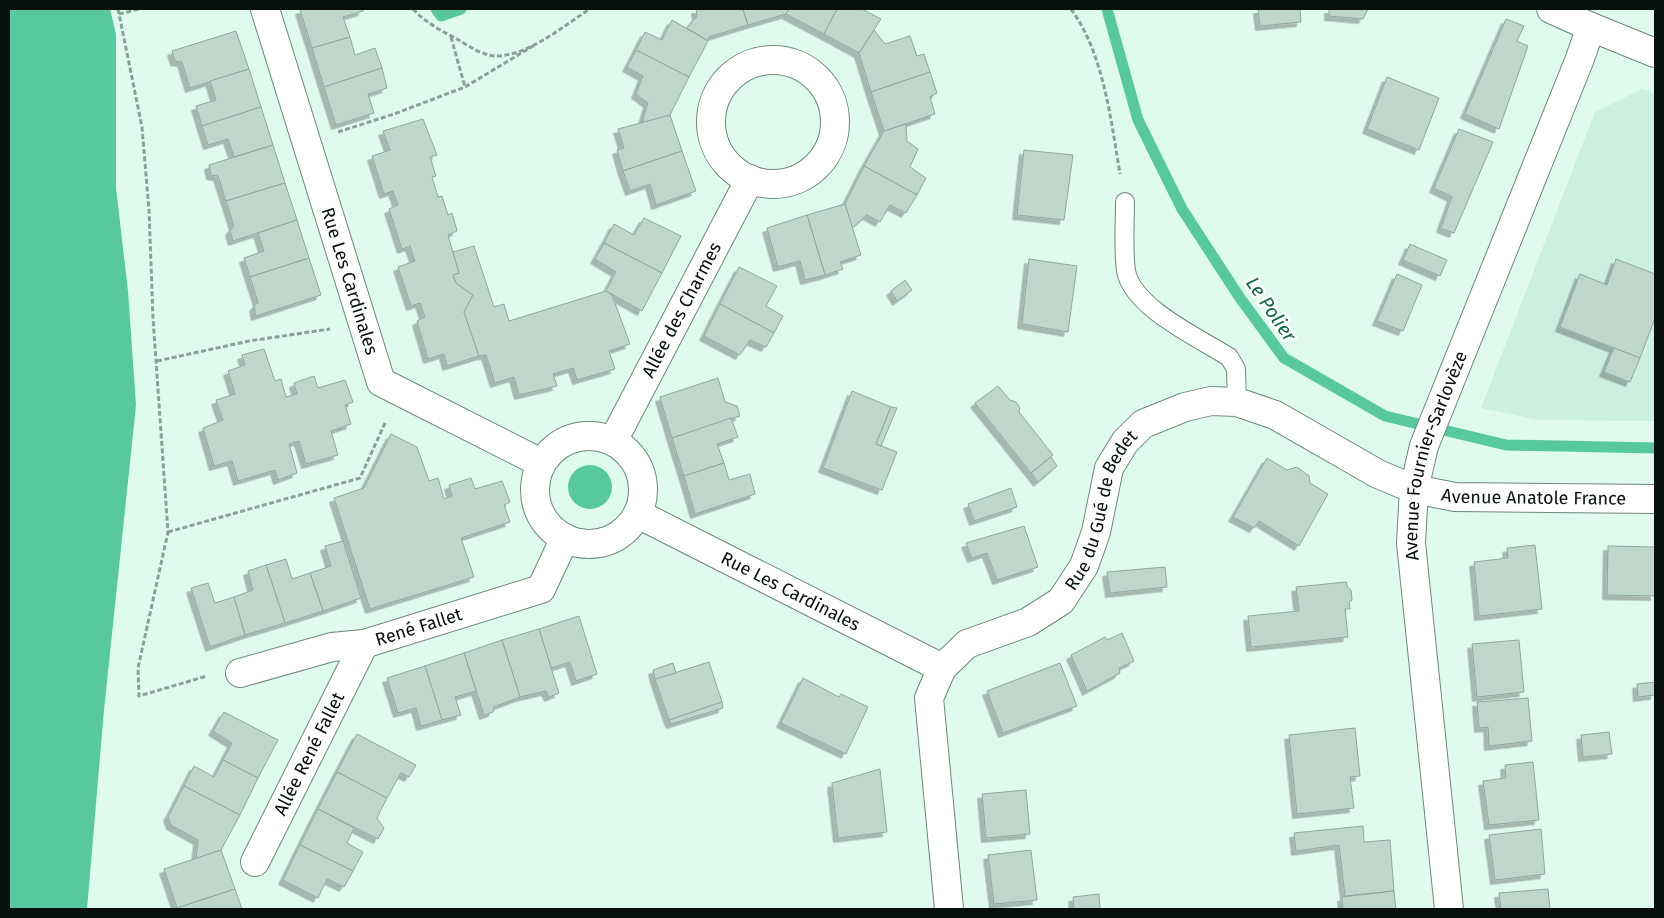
<svg xmlns="http://www.w3.org/2000/svg" width="1664" height="918" font-family="'Fira Sans',sans-serif">
<style>
.built{fill:#ccefe0}
.water{fill:#58c89e}
.lines{fill:none;stroke-linecap:round;stroke-linejoin:round}
.stream{stroke:#58c89e;stroke-width:11}
.building{fill:#bdd8cb;stroke:#8da89c;filter:url(#shadow)}
.lane-casing{stroke:#6e877c;stroke-width:20}
.street-casing{stroke:#6e877c;stroke-width:30}
.secondary-casing{stroke:#6e877c;stroke-width:30}
.path{stroke:#8ba097;stroke-width:3;stroke-dasharray:5 2.5;stroke-linecap:butt}
.lane{stroke:#fff;stroke-width:18}
.street{stroke:#fff;stroke-width:28}
.secondary{stroke:#fff;stroke-width:28}
.labels{text-anchor:middle;dominant-baseline:central;stroke-width:5;stroke-linejoin:round;paint-order:stroke}
.street-label{font-size:18px;fill:#07100c;stroke:#fff}
.water-label{font-size:19px;font-style:italic;fill:#0a6449;stroke:#fff}
</style>
<defs>
<filter id="shadow"><feDropShadow dx="-4.5" dy="4.5" stdDeviation="0" flood-color="#0004"/></filter>
</defs>
<rect width="100%" height="100%" fill="#dffbee"/>
<polygon class="built" points="1642,89 1655,94 1655,421 1539,420 1481,408 1595,112"/>
<g class="water">
<polygon points="9,9 110,9 116,34 116,188 128,291 136,405 104,710 87,909 9,909"/>
<circle cx="590" cy="487" r="22"/>
</g>
<g class="lines">
<g class="stream">
<polyline points="436,9 441,16 461,9"/>
<polyline points="1107,9 1138,120 1182,209 1240,298 1284,358 1385,416 1506,445 1655,448"/>
</g>
</g>
<g class="building">
<polygon points="304,9 363,9 363,11 343,17 350,37 312,48 300,10"/>
<polygon points="696,9 743,9 748,25 709,37 708,41 687,28 697,16"/>
<polygon points="743,9 789,9 786,14 748,25"/>
<polygon points="789,9 837,9 824,34 786,14"/>
<polygon points="837,9 862,9 881,19 859,53 824,34"/>
<polygon points="1258,9 1300,9 1301,22 1260,26"/>
<polygon points="1329,9 1368,9 1363,19 1329,16"/>
<polygon points="1506,19 1524,26 1517,41 1528,46 1499,129 1465,114"/>
<polygon points="672,20 708,41 689,77 636,50 645,32 662,40"/>
<polygon points="874,30 885,44 910,36 917,56 924,54 930,72 871,92 859,53"/>
<polygon points="236,31 249,69 190,88 182,62 175,61 172,51"/>
<polygon points="350,37 355,55 375,48 382,68 324,87 312,48"/>
<polygon points="636,50 689,77 670,115 642,123 648,103 636,94 643,76 627,67"/>
<polygon points="382,68 387,88 368,94 374,113 336,125 324,87"/>
<polygon points="249,69 261,107 202,126 196,106 216,100 210,81"/>
<polygon points="930,72 937,93 930,97 935,114 884,131 871,92"/>
<polygon points="1387,77 1439,98 1419,150 1367,129"/>
<polygon points="261,107 273,145 234,157 228,139 208,145 202,126"/>
<polygon points="670,115 682,151 623,171 617,150 624,148 618,129"/>
<polygon points="423,119 437,155 430,157 436,176 432,177 438,197 442,196 448,215 452,213 457,231 448,235 459,273 453,275 456,283 473,295 464,312 479,356 447,366 444,354 428,359 417,321 425,317 420,303 411,306 398,267 415,261 410,246 402,249 389,209 398,205 393,191 384,194 372,156 390,150 383,131"/>
<polygon points="906,124 907,141 918,149 910,167 926,178 917,195 864,166 884,131"/>
<polygon points="1459,129 1493,142 1454,233 1441,228 1452,197 1434,188"/>
<polygon points="273,145 285,183 226,201 218,176 211,175 209,165"/>
<polygon points="1024,150 1073,155 1064,220 1017,215"/>
<polygon points="682,151 696,191 656,205 650,184 630,191 623,171"/>
<polygon points="864,166 917,195 906,213 890,205 880,222 867,215 852,228 845,204"/>
<polygon points="285,183 297,220 233,241 230,231 234,226 226,201"/>
<polygon points="845,204 861,255 840,262 843,269 825,275 807,215"/>
<polygon points="807,215 825,275 805,280 800,261 778,267 767,228"/>
<polygon points="644,218 681,236 662,273 604,243 614,224 634,235"/>
<polygon points="297,220 309,258 250,277 244,258 264,251 258,233"/>
<polygon points="604,243 662,273 642,311 606,291 616,272 595,259"/>
<polygon points="1410,244 1447,260 1440,276 1403,260"/>
<polygon points="474,246 494,307 504,304 509,321 606,291 612,295 630,344 609,351 615,369 577,380 573,368 553,374 557,386 519,395 514,377 495,383 486,355 479,356 464,312 473,295 456,283 453,275 459,273 453,252"/>
<polygon points="309,258 321,295 256,316 254,307 258,302 250,277"/>
<polygon points="1029,259 1077,266 1068,332 1022,324"/>
<polygon points="1616,259 1655,274 1655,318 1640,358 1560,327 1580,274 1607,285"/>
<polygon points="739,267 777,286 766,306 783,316 774,333 720,304"/>
<polygon points="1397,274 1422,285 1403,331 1377,321"/>
<polygon points="905,280 912,290 897,301 891,291"/>
<polygon points="720,304 774,333 766,347 750,340 740,355 704,336"/>
<polygon points="1614,348 1640,358 1630,382 1604,372"/>
<polygon points="264,349 275,381 281,379 286,397 297,394 294,383 314,376 318,388 345,380 353,402 345,405 351,424 331,431 338,455 306,464 299,441 289,444 297,473 278,480 275,470 238,481 232,461 214,466 203,428 223,420 216,400 235,394 228,371 245,365 242,355"/>
<polygon points="718,378 725,402 737,406 740,416 672,438 660,397"/>
<polygon points="998,386 1010,400 1016,402 1020,408 1019,412 1053,455 1031,473 975,403"/>
<polygon points="852,391 891,407 876,444 897,452 882,490 823,468"/>
<polygon points="891,407 897,408 881,446 876,444"/>
<polygon points="731,418 738,437 717,444 724,463 684,476 672,438"/>
<polygon points="391,434 417,447 429,481 438,478 444,499 452,496 449,485 471,478 475,489 502,481 510,502 504,505 510,522 461,538 474,577 370,609 334,498 364,488"/>
<polygon points="1051,457 1057,466 1038,482 1031,473"/>
<polygon points="1267,458 1287,470 1297,467 1309,476 1310,483 1328,494 1299,546 1259,521 1254,528 1233,517"/>
<polygon points="724,463 729,480 750,474 755,494 695,514 684,476"/>
<polygon points="1011,488 1017,507 974,521 968,504"/>
<polygon points="1024,526 1038,567 997,580 987,553 972,558 966,543"/>
<polygon points="343,541 361,598 323,611 310,573 331,566 325,546"/>
<polygon points="1535,545 1542,609 1479,616 1474,562 1508,558 1507,548"/>
<polygon points="1608,546 1655,547 1655,596 1607,595"/>
<polygon points="286,559 292,579 310,573 323,611 285,623 266,565"/>
<polygon points="266,565 285,623 245,635 234,597 253,590 248,571"/>
<polygon points="1165,567 1167,587 1110,593 1107,572"/>
<polygon points="1346,582 1348,588 1351,590 1352,600 1349,602 1350,609 1345,609 1348,637 1251,647 1248,616 1299,611 1296,587"/>
<polygon points="208,583 215,603 234,597 245,635 210,647 191,588"/>
<polygon points="579,616 597,674 576,681 570,662 551,668 539,629"/>
<polygon points="539,629 559,693 549,697 546,691 520,697 502,640"/>
<polygon points="1122,633 1134,661 1119,668 1120,673 1087,691 1071,655 1105,637 1107,640"/>
<polygon points="502,640 520,697 494,707 493,712 484,715 464,653"/>
<polygon points="1519,640 1524,692 1477,697 1472,644"/>
<polygon points="464,653 476,691 455,697 461,715 442,720 425,666"/>
<polygon points="709,662 722,702 669,720 655,679"/>
<polygon points="673,663 676,673 655,679 653,670"/>
<polygon points="1060,663 1077,706 1003,733 987,691"/>
<polygon points="425,666 442,720 421,726 416,708 398,713 387,678"/>
<polygon points="803,678 839,697 841,694 868,707 846,754 781,723"/>
<polygon points="1655,682 1655,695 1638,697 1637,684"/>
<polygon points="1528,698 1532,741 1489,746 1488,727 1479,728 1477,702"/>
<polygon points="722,702 723,708 671,724 669,720"/>
<polygon points="224,712 278,740 258,778 223,760 232,743 213,731"/>
<polygon points="1355,728 1360,776 1350,777 1354,808 1297,814 1289,735"/>
<polygon points="1609,732 1612,754 1583,757 1581,735"/>
<polygon points="357,734 416,765 409,777 401,773 387,798 337,772"/>
<polygon points="223,760 258,778 240,815 184,786 194,766 214,777"/>
<polygon points="1533,762 1539,820 1489,825 1483,781 1506,778 1505,765"/>
<polygon points="880,769 887,832 838,838 832,783"/>
<polygon points="337,772 387,798 377,818 384,828 378,839 318,809"/>
<polygon points="184,786 240,815 221,850 196,859 198,840 171,825 168,817"/>
<polygon points="1026,790 1030,834 986,838 982,794"/>
<polygon points="318,809 354,828 347,843 363,852 353,871 300,845"/>
<polygon points="1363,826 1364,842 1390,840 1394,891 1345,896 1339,845 1296,851 1294,833"/>
<polygon points="1541,829 1545,874 1495,880 1489,835"/>
<polygon points="300,845 353,871 344,887 327,879 318,898 283,880"/>
<polygon points="221,850 235,889 177,908 164,869"/>
<polygon points="1031,850 1037,900 994,904 988,855"/>
<polygon points="235,889 242,909 178,909 177,908"/>
<polygon points="1548,889 1550,909 1501,909 1499,893"/>
<polygon points="1394,891 1396,909 1343,909 1342,897"/>
<polygon points="1099,894 1100,909 1074,909 1073,897"/>
</g>
<g class="lines">
<defs>
<path id="lane" d="M1125 202C1125 224 1123 249 1126 271 1133 308 1199 338 1229 357L1236 369 1237 402"/>
<g id="street">
<path id="s1" d="M265 9 381 382 541 463"/>
<circle cx="773" cy="122" r="62"/>
<circle cx="589" cy="490" r="54"/>
<path id="s2" d="M613 441 750 179"/>
<path id="s3" d="M638 514 942 668"/>
<path id="s4" d="M240 673 332 647 364 644 541 589 565 538"/>
<path id="s5" d="M255 862 364 644"/>
<path id="s6" d="M949 909 929 698 942 668 967 644 1028 622 1061 601 1084 566 1096 532 1109 468 1125 442 1143 424 1185 407 1211 401 1237 402 1275 415 1378 474 1414 489 1455 497 1655 499"/>
<path id="s7" d="M1449 909 1411 543 1414 489 1424 446 1579 61 1591 27"/>
</g>
<polyline id="secondary" points="1551,9 1591,27 1655,53"/>
</defs>
<use href="#lane" class="lane-casing"/>
<use href="#street" class="street-casing"/>
<use href="#secondary" class="secondary-casing"/>
<g class="path">
<polyline points="118,9 142,127 149,210 153,318 168,532 138,668 139,696 207,676"/>
<path d="M413 9C425 22 441 31 457 39 469 46 484 57 499 56 533 53 563 26 590 9"/>
<path d="M1071 9C1104 54 1111 121 1120 174"/>
<polyline points="119,14 139,9"/>
<polyline points="451,37 465,87"/>
<polyline points="338,132 394,114 465,87 533,46"/>
<polyline points="157,361 249,341 330,329"/>
<polyline points="168,532 360,478 386,421"/>
</g>
<use href="#lane" class="lane"/>
<use href="#street" class="street"/>
<use href="#secondary" class="secondary"/>
</g>
<g class="labels">
<g class="street-label">
<text stroke="none"><textPath href="#s1" startOffset="285">Rue Les Cardinales</textPath></text>
<text stroke="none"><textPath href="#s2" startOffset="148">Allée des Charmes</textPath></text>
<text stroke="none"><textPath href="#s7" startOffset="459">Avenue Fournier-Sarlovèze</textPath></text>
<text stroke="none"><textPath href="#s6" startOffset="999">Avenue Anatole France</textPath></text>
<text stroke="none"><textPath href="#s6" startOffset="484">Rue du Gué de Bedet</textPath></text>
<text stroke="none"><textPath href="#s3" startOffset="171">Rue Les Cardinales</textPath></text>
<text stroke="none"><textPath href="#s4" startOffset="185">René Fallet</textPath></text>
<text stroke="none"><textPath href="#s5" startOffset="121">Allée René Fallet</textPath></text>
</g>
<g class="water-label">
<text transform="translate(1271 309) rotate(56)">Le Polier</text>
</g>
</g>
<rect width="1664" height="918" fill="none" stroke="#07100c" stroke-width="20"/>
</svg>
